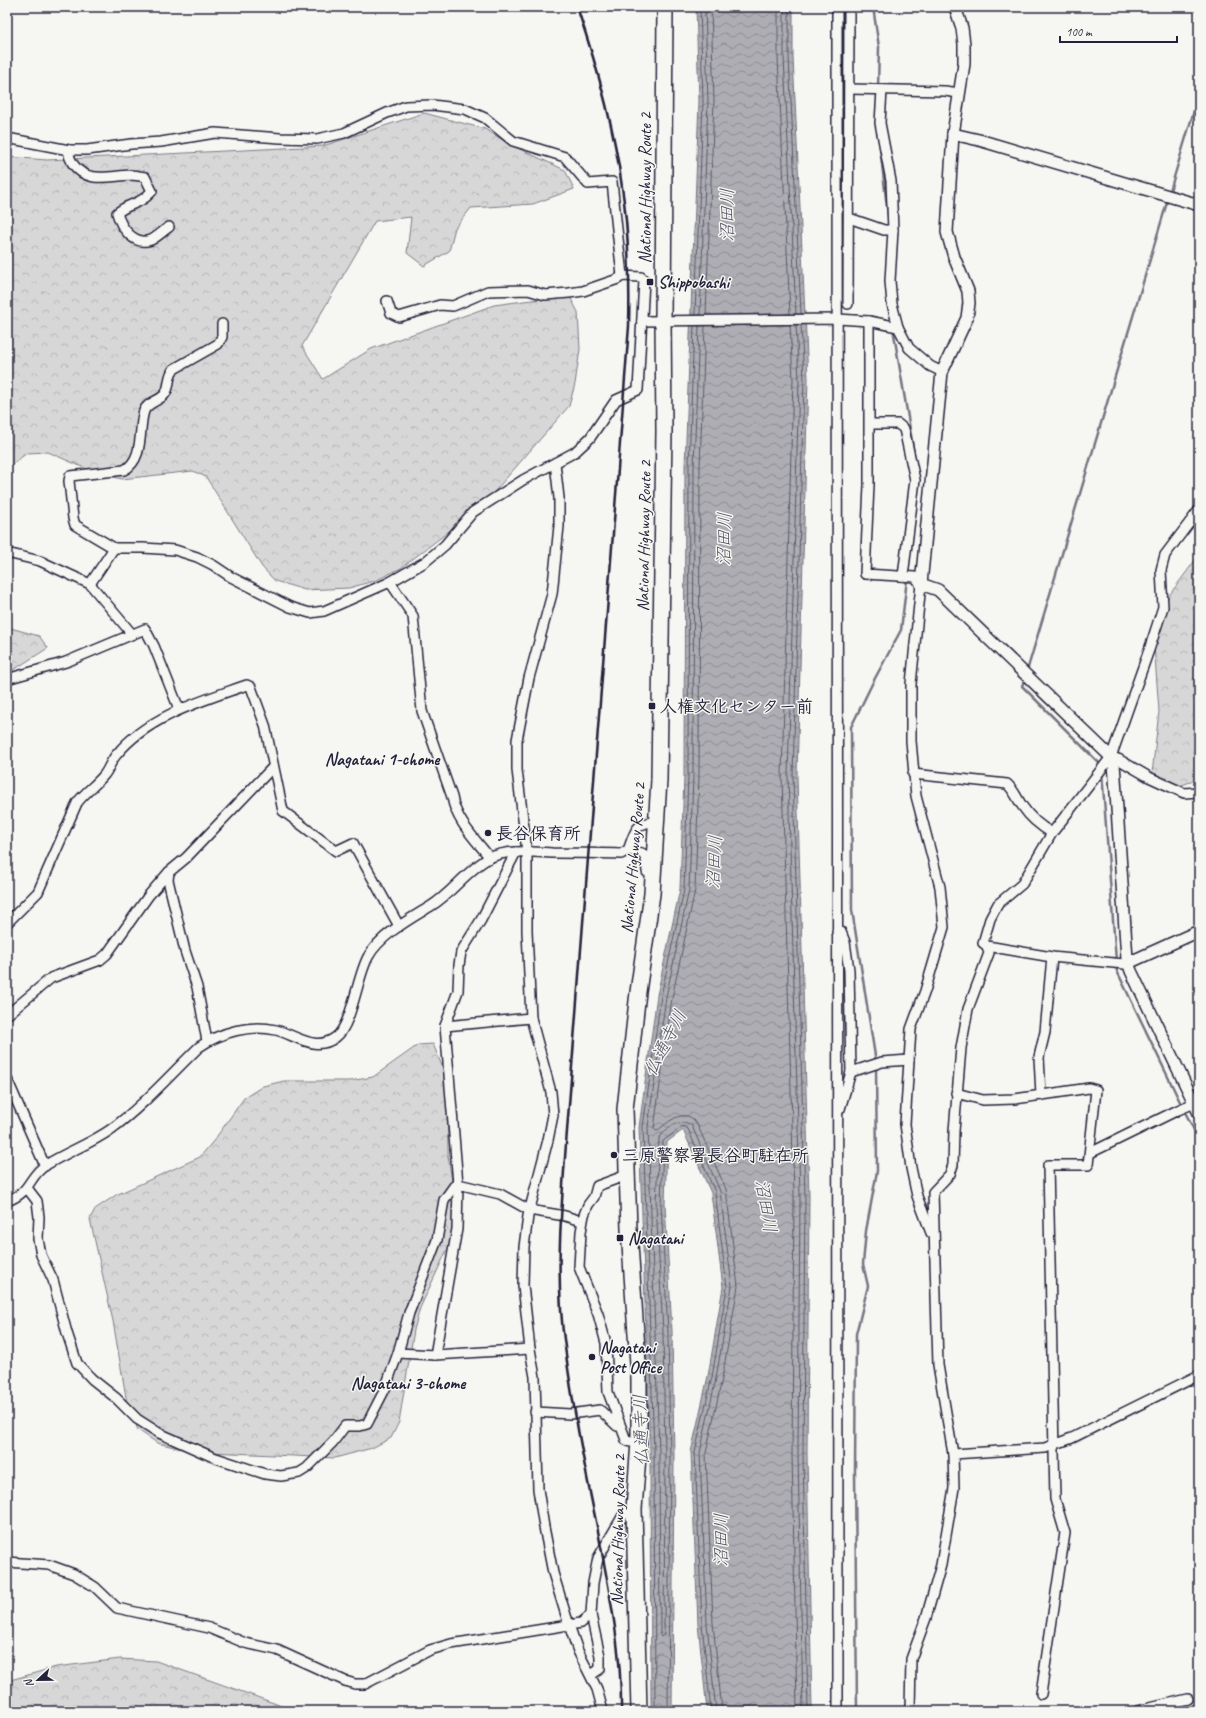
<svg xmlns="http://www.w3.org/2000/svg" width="1206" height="1718" font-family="Caveat,'Klee One',sans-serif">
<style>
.forest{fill:url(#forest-crowns);stroke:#7c7c89}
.water{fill:url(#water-waves);stroke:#757583}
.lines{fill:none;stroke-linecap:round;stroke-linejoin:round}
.shore{stroke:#5a5a6b;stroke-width:1}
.stream{stroke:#757583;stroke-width:2.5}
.minor-casing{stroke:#22223b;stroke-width:12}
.tertiary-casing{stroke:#22223b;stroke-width:14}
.trunk-casing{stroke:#22223b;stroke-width:18}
.minor{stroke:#f6f6f2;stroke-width:9}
.tertiary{stroke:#f6f6f2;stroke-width:11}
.trunk{stroke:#f6f6f2;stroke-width:15}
.rail{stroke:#22223b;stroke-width:2.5}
.poi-dot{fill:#22223b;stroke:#f6f6f2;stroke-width:1.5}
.labels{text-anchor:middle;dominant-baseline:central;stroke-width:3;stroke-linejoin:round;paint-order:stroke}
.street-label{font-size:17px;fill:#22223b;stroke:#f6f6f2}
.poi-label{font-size:17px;font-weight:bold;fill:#22223b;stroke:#f6f6f2;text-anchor:start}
.water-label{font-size:18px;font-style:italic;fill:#535365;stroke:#f6f6f2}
.neighbourhood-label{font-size:18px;font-weight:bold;fill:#22223b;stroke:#f6f6f2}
</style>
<defs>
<pattern id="forest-crowns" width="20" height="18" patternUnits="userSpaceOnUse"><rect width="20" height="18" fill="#d7d7d7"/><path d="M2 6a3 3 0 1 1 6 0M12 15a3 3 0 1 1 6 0" fill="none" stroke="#b8b8b9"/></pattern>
<pattern id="water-waves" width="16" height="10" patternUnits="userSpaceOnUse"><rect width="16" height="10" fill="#adadb3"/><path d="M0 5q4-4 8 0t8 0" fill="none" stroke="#8c8c93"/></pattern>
</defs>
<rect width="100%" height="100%" fill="#f6f6f2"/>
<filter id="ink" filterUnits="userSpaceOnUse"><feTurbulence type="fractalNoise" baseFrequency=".025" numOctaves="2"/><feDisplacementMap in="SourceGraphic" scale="8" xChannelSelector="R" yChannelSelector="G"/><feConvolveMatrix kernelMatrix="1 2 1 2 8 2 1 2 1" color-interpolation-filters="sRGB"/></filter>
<g filter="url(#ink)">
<g class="forest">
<polygon points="424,113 485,129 511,145 565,170 574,189 533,204 471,208 455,228 449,251 424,266 407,253 411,217 375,221 302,346 323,379 371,349 494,305 569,295 578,312 580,349 575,384 569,406 482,506 401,568 377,580 349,588 305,590 275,581 262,567 206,477 193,471 122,479 96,473 48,452 27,453 7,468 7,157 47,160 323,146"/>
<polygon points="1199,555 1199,773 1190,782 1169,790 1151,783 1159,711 1154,644 1168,597"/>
<polygon points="7,627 39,636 48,648 7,674"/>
<polygon points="433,1044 447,1078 448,1155 456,1209 453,1237 420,1308 414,1330 399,1422 391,1438 372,1448 335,1458 191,1451 157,1443 138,1430 127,1403 113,1321 90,1219 95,1209 116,1195 200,1157 215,1139 244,1098 263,1086 284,1081 350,1081 373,1077 418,1045"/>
<polygon points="120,1659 156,1661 296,1711 7,1711 7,1681 56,1667"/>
</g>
<polygon class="water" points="696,7 793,7 793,57 808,379 797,776 809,1195 807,1454 812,1711 707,1711 698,1624 691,1452 708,1376 723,1287 711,1193 683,1130 667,1142 665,1204 672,1331 674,1457 672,1711 651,1711 650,1451 639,1127 657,995 680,889 684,776 685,466 699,101"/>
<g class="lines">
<g class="shore">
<polyline points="778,7 778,58 790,314"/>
<polyline points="784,7 784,57 796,314"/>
<polyline points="789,7 789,57 801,314"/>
<polyline points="695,315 703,101 700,7"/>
<polyline points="700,315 708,101 705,7"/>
<polyline points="706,315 714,101 711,7"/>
<polyline points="790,325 793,379 782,776 794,1195 792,1454 797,1711"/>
<polyline points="796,325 799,379 788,776 800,1195 798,1454 803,1711"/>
<polyline points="801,325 804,379 793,776 805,1195 803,1454 808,1711"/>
<path d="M699 326 694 466 693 776 689 890 666 997 648 1127 659 1451 660 1635 661 1637 664 1635 665 1457 663 1332 656 1204 659 1139C664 1129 682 1116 692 1126L720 1191 732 1286 716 1378 700 1453 707 1624 716 1711"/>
<path d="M705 326 700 466 699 776 695 890 672 998 654 1128 655 1130 657 1131C669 1121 686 1106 697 1124L726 1189 738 1286 722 1379 706 1453 713 1623 722 1711"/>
<polyline points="655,1711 654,1451 643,1127 661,996 684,890 688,776 689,466 694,326"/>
<polyline points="668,1711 670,1457 668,1332 661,1204 663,1141 683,1126 688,1129 715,1192 727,1287 712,1377 695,1452 702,1624 711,1711"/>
</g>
<g class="stream">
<polyline points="873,7 879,47 878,88"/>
<polyline points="880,147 888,216"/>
<polyline points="1169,194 1199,94"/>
<polyline points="893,328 915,459"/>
<polyline points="1027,671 1168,199"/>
<polyline points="1025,678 1022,686 1101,765"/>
<polyline points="1102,772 1116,961"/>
<polyline points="1116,966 1117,971 1182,1106"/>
<polyline points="876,1062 852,910 851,727 873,682 901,630 907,579"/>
<polyline points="1184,1110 1199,1140"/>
<polyline points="857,1711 855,1470 856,1334 868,1286 863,1264 866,1231 877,1171 876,1067"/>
</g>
<defs>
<g id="minor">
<polyline points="837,7 838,1711"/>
<polyline points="850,89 945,91 959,93"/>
<polyline points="882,90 880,123 891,181 893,230 890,281 892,304 898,327 909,348 930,366 942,372"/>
<polyline points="7,138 69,150 87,150 131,144 161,142 215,133 280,138 317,139 344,133 387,113 406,106 432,105 465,109 485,118 513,141 565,157 588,184 612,182 622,276"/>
<path d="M69 150C68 156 70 158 73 164 87 184 109 176 130 175 135 175 140 176 145 177L152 191C139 206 130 202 117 213 121 228 134 246 151 240 157 237 163 231 169 227"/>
<polyline points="849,218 884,230 893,230"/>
<polyline points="848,304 849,7"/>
<polyline points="642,321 838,319 869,321 898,327"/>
<polyline points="869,321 869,485 865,574 915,577 921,584 911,684 911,741 916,796 940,887 944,927 925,991 911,1029 905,1124 911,1168 917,1196 931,1233"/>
<path d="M222 324V337L218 344 174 369C167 376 171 386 165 394 160 401 147 402 144 411 138 428 145 459 124 470L70 476 69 481 73 518 75 525 114 548H143L175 550 197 557 213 565 231 577 290 607 310 613 324 611 390 582 425 562 445 545 473 512 523 480 575 452 590 438 616 400 638 390 644 280 641 277 622 276 618 279 583 291 569 293 545 295 528 290 488 291 453 306 440 305 399 317 391 313 387 301"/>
<polyline points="870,424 898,424 904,429 915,480 903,576"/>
<polyline points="555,463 559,498 559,526 552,594 529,678 517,740 517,770 527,852 527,931 531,1018 551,1092 553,1115 548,1140 528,1216 524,1247 523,1285 530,1349 535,1377 538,1489 544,1527 553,1573 569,1625 578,1651 597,1689 603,1711"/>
<polyline points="7,553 40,561 90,584 132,634"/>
<path d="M390 582 413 616 422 711 452 797C456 821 475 839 490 858"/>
<polyline points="90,584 114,548"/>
<polyline points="7,679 66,662 145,629 154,646 179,709"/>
<polyline points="1111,757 1118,759 1149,777 1184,793 1199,792"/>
<path d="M913 774 1007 784C1015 791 1017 799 1023 807 1031 819 1040 826 1052 833"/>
<polyline points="628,850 642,853 646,859 647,872"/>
<path d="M7 923 38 892 77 803C85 792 96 785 104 775 109 769 111 760 117 754 148 716 202 701 247 685L251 687 265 725 283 811 336 851 353 843 399 926"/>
<polyline points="837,932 841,932 845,942 849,970 851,1072 840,1109"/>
<polyline points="987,946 1052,957 1124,964 1128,963"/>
<polyline points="7,1015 51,978 100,960 107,954 149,895 169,872"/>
<polyline points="445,1026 531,1018"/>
<polyline points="207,1041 197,987 185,951 168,880 169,872 186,858 273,767"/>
<polyline points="851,1072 882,1062 909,1060"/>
<polyline points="7,1079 45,1166"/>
<polyline points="956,1093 983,1100 1015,1099 1089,1088 1096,1090 1088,1165 1048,1165 1055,1499 1065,1533 1041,1694"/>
<polyline points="1041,1095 1039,1057 1045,1032 1052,957"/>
<polyline points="1090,1153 1178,1110 1199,1101"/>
<polyline points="627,1175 597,1186 594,1197 588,1205 584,1215 581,1232 579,1267 598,1314 606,1343 608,1392 626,1440 630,1442 639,1442"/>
<polyline points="27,1188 37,1201 39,1217 38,1239 41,1255 53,1280 67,1333 77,1363 92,1379 116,1398 137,1419 159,1433 213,1457 265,1474 281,1476 299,1473 307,1468 333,1442 345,1426 360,1426 367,1424 385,1389 398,1353 409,1313 437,1240 444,1200 454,1186 458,1184 500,1194 529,1210 565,1216 578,1220"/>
<path d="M7 1201C32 1192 28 1176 46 1165 67 1152 90 1144 110 1130 141 1108 171 1074 199 1047 221 1032 250 1024 276 1030 296 1035 316 1053 336 1037 352 1025 357 977 368 957 380 935 410 919 431 906 452 893 467 870 489 858 508 849 532 852 552 853 575 853 598 853 621 854L628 850C635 833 634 822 656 822"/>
<polyline points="398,1353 435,1355 530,1349"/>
<polyline points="435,1355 457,1229 458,1184 445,1026 458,991 459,965 461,952 481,920 516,852"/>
<polyline points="535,1412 570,1414 600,1410 617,1426"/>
<polyline points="953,1454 1045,1448 1072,1438 1199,1375"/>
<polyline points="7,1562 49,1565 74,1574 95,1587 117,1608 209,1628 245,1643 277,1650 345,1681 355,1684 365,1684 430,1650 451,1644 581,1623 591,1615 593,1583 598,1558 625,1512 634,1509"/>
<polyline points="591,1615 600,1656 600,1669 591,1675"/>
<polyline points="910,1711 911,1659 926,1618 941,1565 954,1488 953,1454 938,1365 933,1192 950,1174 953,1165 954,1131 961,1048 968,1009 989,953 987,946 983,943 990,919 998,904 1022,884 1052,833 1111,757 1149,650 1163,607 1161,570 1165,555 1199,510"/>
<polyline points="1137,1711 1188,1699"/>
</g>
<g id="tertiary">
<polyline points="955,7 962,28 964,44 964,64 953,134 947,232 954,257 968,291 969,303 967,318 942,372 921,584 938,590 1111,757 1114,763 1127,959 1131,971 1199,1113"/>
<polyline points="953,134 979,140 1199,205"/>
<polyline points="1128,963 1199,931"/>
</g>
<polyline id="trunk" points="639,1711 634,1509 639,1442 639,1379 629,1229 625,1109 638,992 652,894 659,780 664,431 663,321 665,7"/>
</defs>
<use href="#minor" class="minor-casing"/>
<use href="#tertiary" class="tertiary-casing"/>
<use href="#trunk" class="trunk-casing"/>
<use href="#minor" class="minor"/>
<use href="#tertiary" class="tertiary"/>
<use href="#trunk" class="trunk"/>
<path class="rail" d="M577 7C597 66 614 125 622 187 629 233 630 280 629 326L566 1144C561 1211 555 1280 565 1347 573 1408 585 1470 598 1531 609 1591 622 1650 621 1711"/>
</g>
</g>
<g class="poi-dot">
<rect x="646" y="278" width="8" height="8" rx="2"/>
<rect x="648" y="702" width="8" height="8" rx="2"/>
<circle cx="488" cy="833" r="4"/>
<circle cx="614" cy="1155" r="4"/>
<rect x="616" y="1234" width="8" height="8" rx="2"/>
<circle cx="592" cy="1357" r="4"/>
</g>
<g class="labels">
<g class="street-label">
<text transform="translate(645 188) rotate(-90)">National Highway Route 2</text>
<text transform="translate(644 536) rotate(-89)">National Highway Route 2</text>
<text transform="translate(633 858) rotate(-85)">National Highway Route 2</text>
<text transform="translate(618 1530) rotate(-89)">National Highway Route 2</text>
</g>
<g class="poi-label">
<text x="658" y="282">Shippobashi</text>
<text x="660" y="706">人権文化センター前</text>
<text x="496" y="833">長谷保育所</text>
<text x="622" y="1155">三原警察署長谷町駐在所</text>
<text x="628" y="1238">Nagatani</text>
<text x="600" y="1347">Nagatani<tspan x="600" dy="20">Post Office</tspan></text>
</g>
<g class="water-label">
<text transform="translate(727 215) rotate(-90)">沼田川</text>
<text transform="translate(724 539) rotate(-89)">沼田川</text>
<text transform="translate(714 862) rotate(-87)">沼田川</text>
<text transform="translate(665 1043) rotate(-63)">仏通寺川</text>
<text transform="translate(766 1206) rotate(80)">沼田川</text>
<text transform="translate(641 1430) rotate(-92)">仏通寺川</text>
<text transform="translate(721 1540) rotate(-90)">沼田川</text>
</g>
<g class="neighbourhood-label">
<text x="382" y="759">Nagatani 1-chome</text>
<text x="408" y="1383">Nagatani 3-chome</text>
</g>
</g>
<rect width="1206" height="1718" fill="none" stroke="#f6f6f2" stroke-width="24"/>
<rect x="12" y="12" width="1182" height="1694" fill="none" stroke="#22223b" stroke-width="1.5" filter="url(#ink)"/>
<g transform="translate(38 1680) rotate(248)" stroke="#f6f6f2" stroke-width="3" paint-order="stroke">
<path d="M0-3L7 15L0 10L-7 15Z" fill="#22223b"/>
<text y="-6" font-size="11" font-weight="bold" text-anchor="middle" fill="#22223b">N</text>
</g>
<path d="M1060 36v6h117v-6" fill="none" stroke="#22223b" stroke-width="2"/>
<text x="1066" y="36" font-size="12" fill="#22223b" stroke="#f6f6f2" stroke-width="3" paint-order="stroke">100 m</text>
</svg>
